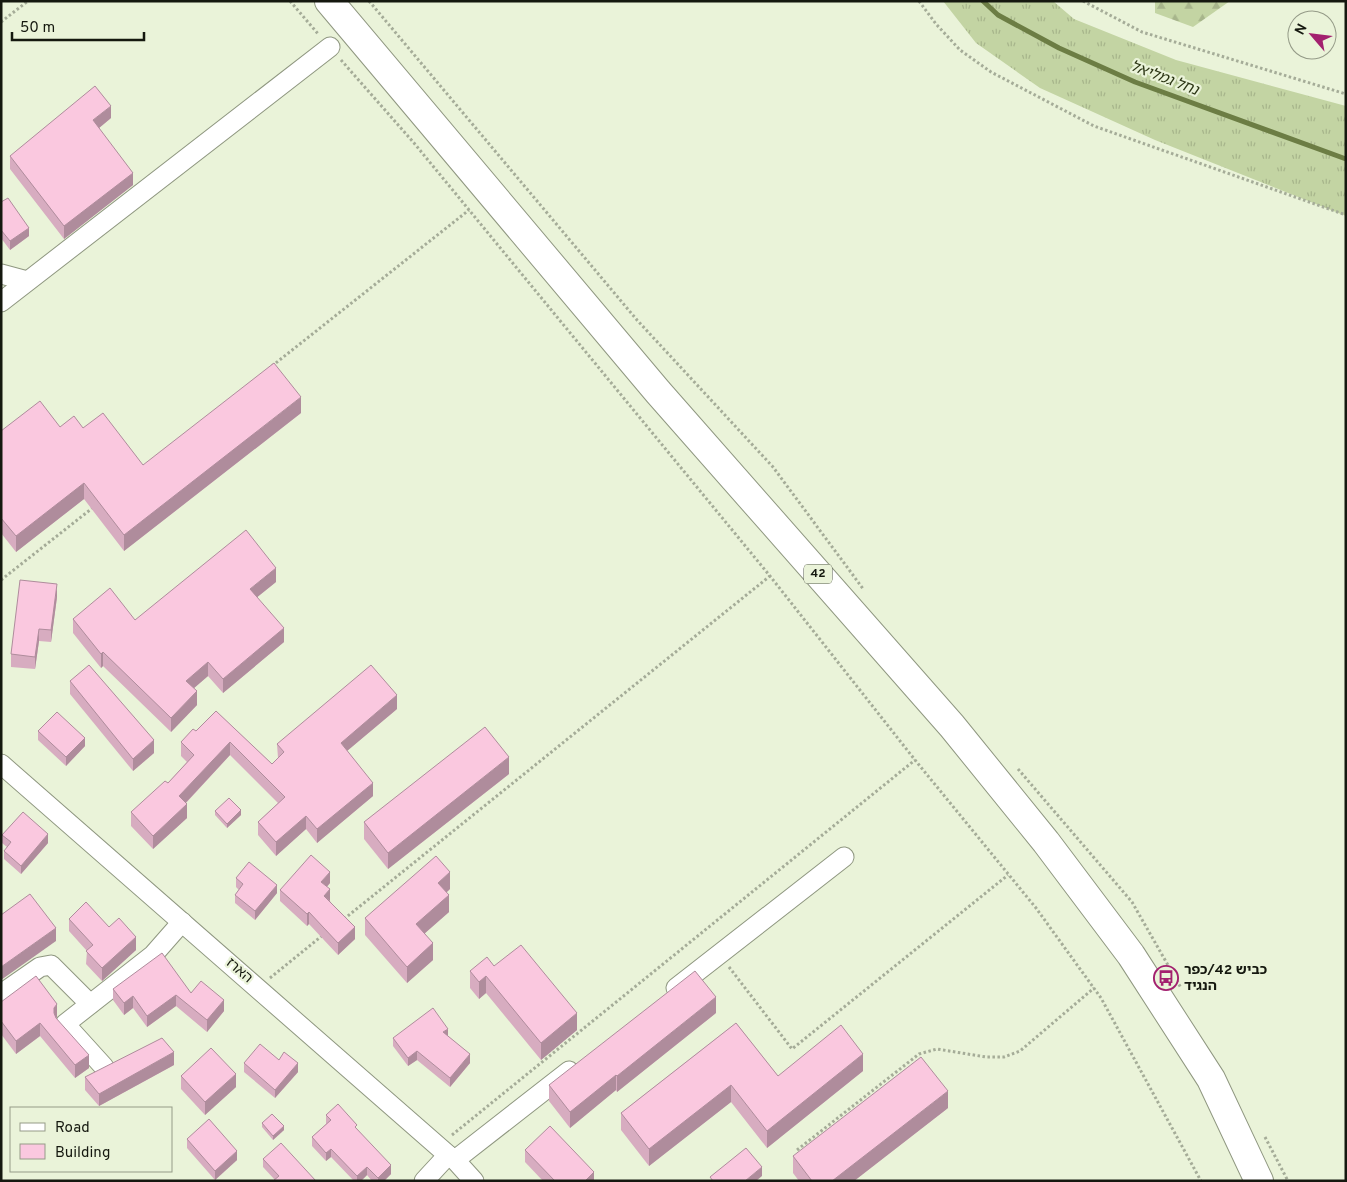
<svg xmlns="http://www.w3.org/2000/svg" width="1347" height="1182" font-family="Overpass,'Noto Sans Hebrew',sans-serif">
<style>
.grass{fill:url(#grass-tufts)}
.forest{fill:url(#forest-firs)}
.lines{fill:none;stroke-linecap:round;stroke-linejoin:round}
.stream{stroke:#6c7d44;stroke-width:5}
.minor-casing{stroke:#8f9780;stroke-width:21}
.highway-casing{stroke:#8f9780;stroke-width:30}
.path{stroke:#a5ac98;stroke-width:3;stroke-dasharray:2.5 2.5;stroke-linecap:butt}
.minor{stroke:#fff;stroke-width:19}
.highway{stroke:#fff;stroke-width:28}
.wall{fill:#d7acc0}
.shaded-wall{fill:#af8c9c}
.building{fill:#fac8df;stroke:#af8c9c}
.labels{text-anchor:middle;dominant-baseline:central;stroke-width:4.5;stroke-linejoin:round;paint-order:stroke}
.shield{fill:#eaf3d9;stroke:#555a4c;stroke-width:1}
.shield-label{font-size:12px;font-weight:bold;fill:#15180f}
.poi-label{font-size:14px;font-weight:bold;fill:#15180f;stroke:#eaf3d9;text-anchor:start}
.street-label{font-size:14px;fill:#15180f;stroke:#eaf3d9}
.water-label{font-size:15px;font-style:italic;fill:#2c3615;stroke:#eaf3d9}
</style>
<defs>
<pattern id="grass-tufts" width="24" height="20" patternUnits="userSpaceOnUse" patternTransform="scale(1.25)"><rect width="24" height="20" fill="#c3d4a3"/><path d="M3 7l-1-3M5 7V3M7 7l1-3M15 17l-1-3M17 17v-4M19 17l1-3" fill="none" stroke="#a7b58b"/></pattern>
<pattern id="forest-firs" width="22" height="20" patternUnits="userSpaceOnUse" patternTransform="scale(1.25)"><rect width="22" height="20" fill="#c3d4a3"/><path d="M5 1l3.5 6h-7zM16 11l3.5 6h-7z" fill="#a7b58b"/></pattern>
</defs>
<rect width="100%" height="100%" fill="#eaf3d9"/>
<polygon class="grass" points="943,1 1053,1 1074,19 1176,60 1346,106 1346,216 1155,140 1040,88 976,43"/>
<polygon class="forest" points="1155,1 1230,1 1193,27 1155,13"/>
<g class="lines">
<polyline class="stream" points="983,1 998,15 1059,48 1135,82 1346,159"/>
<defs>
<g id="minor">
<polyline points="1,274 27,281"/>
<polyline points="1,302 330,47"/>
<polyline points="1,764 448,1155 455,1160 474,1181"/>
<polyline points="676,988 844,857"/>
<polyline points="1,994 40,967 51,965 90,1004"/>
<polyline points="104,1067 65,1024 153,955 182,922"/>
<polyline points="455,1160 569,1071"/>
<polyline points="424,1181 448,1155"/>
</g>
<polyline id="highway" points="329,1 658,392 952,726 1046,842 1131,955 1211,1079 1259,1181"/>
</defs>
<use href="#minor" class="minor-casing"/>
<use href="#highway" class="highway-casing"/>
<g class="path">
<polyline points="290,1 319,35"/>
<polyline points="369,1 637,320 773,467 864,590"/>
<polyline points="919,1 936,24 960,50 991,72 1094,126 1346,215"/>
<polyline points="1083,1 1142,32 1346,94"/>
<polyline points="1,22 28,1"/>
<polyline points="341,60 414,143 770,576 915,760 1036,908 1101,998 1201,1181"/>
<polyline points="272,366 469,210"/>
<polyline points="1,580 95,506"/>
<polyline points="1018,769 1132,902 1181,988"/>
<polyline points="344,919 770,576"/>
<polyline points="729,967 792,1049 1008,875"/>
<polyline points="270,978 323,935"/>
<polyline points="452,1135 915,760"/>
<polyline points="1265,1137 1288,1181"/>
<polyline points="797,1150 919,1054 937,1049 986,1057 1004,1057 1020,1051 1094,988"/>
</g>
<use href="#minor" class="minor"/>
<use href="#highway" class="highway"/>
</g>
<g class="wall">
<polygon points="111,118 99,128 133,185 64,239 10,169 10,156"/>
<polygon points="1,202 29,236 10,250 1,238"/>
<polygon points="301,413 124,551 84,499 16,552 1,533 1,431 60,427 83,428 143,465"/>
<polygon points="276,582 257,597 284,642 223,693 208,676 194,688 197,705 171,732 103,666 101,668 73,633 73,619 135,620"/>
<polygon points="57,597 51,642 39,641 35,669 11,667 11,654"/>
<polygon points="70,681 154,753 133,771 70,694"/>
<polygon points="397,709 347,751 373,796 317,843 306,829 276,856 258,835 258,822 278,803 230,755 186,803 187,818 153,849 131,826 131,812 168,783 187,762 181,756 181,742 196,731 216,711 272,764 278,758 277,744"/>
<polygon points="38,731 85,746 66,766 38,740"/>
<polygon points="509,774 388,869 364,839 364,822"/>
<polygon points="215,811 241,815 227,828 215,815"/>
<polygon points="2,835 48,843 21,874 4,859 4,851 7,847 2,843"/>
<polygon points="236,878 277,893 255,920 235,903 235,895 239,890 236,887"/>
<polygon points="330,883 327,887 330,901 355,939 338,955 309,924 307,926 280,901 280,890"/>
<polygon points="450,889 446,893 449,912 425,933 433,960 407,983 365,935 365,918"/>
<polygon points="69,919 109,927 136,950 102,981 86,964 87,951 69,931"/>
<polygon points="494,966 577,1030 541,1060 486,993 479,999 470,988 470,971"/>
<polygon points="113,989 191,993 224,1011 207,1032 176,1006 147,1027 133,1008 124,1015 113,1000"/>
<polygon points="1,1002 57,1017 56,1018 89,1068 75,1078 40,1036 16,1054 1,1034"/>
<polygon points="716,1013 617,1092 616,1090 570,1128 549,1101 549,1085"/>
<polygon points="736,1023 778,1076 863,1071 767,1148 731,1102 649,1166 621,1130 621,1113"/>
<polygon points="448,1036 470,1063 450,1087 417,1060 408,1066 393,1046 393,1038"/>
<polygon points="279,1060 298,1072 275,1098 244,1072 244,1063"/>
<polygon points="174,1065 99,1106 85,1090 85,1077"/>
<polygon points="181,1076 236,1087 205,1115 181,1089"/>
<polygon points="948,1108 854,1181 799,1181 793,1173 793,1156"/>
<polygon points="326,1115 357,1129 391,1174 384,1181 372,1181 367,1175 361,1181 354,1181 331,1157 326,1161 312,1146 312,1137 326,1124"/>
<polygon points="262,1123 284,1130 273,1140 262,1127"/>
<polygon points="187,1139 237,1160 215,1180 187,1148"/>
<polygon points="525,1150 594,1181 543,1181 525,1162"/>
<polygon points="263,1159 316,1181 275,1180 263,1167"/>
</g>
<g class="shaded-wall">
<polygon points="111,106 111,118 93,133 93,120"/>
<polygon points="133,173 133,185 64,239 64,226"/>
<polygon points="29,228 29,236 10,250 10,241"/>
<polygon points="301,397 301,413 124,551 124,535"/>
<polygon points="84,483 84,499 16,552 16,536"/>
<polygon points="276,568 276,582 250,603 250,589"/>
<polygon points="57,584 57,597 51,642 51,630"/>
<polygon points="284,628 284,642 223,693 223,679"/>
<polygon points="39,629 39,641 35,669 35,657"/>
<polygon points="103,652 103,666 101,668 101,654"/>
<polygon points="208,662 208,676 186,695 186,681"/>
<polygon points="197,691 197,705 171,732 171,718"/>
<polygon points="397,695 397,709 341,756 341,743"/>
<polygon points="85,738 85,746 66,766 66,757"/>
<polygon points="154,740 154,753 133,771 133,759"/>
<polygon points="230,742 230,755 179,810 179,796"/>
<polygon points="509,757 509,774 388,869 388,853"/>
<polygon points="373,783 373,796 317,843 317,829"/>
<polygon points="187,804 187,818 153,849 153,836"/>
<polygon points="241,810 241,815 227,828 227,824"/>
<polygon points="306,816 306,829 276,856 276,842"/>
<polygon points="48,834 48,843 21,874 21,866"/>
<polygon points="330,872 330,883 321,893 321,882"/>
<polygon points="450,872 450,889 438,900 438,883"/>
<polygon points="277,885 277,893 255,920 255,911"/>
<polygon points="330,889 330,901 324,896"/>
<polygon points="449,895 449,912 416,941 416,924"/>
<polygon points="309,912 309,924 307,926 307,914"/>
<polygon points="355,927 355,939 338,955 338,943"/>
<polygon points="56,928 56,941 1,980 1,967"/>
<polygon points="136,937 136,950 102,981 102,968"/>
<polygon points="433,943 433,960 407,983 407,967"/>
<polygon points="486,976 486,993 479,999 479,982"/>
<polygon points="176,995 176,1006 147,1027 147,1016"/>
<polygon points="133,996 133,1008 124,1015 124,1003"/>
<polygon points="716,997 716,1013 617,1092 617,1076"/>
<polygon points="224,1000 224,1011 207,1032 207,1020"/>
<polygon points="57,1004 57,1017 54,1021 54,1026 54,1008"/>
<polygon points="577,1013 577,1030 541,1060 541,1043"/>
<polygon points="40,1023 40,1036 16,1054 16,1041"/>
<polygon points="448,1029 448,1037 443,1032"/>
<polygon points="417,1051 417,1060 408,1066 408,1058"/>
<polygon points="174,1052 174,1065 99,1106 99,1094"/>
<polygon points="470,1054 470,1063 450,1087 450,1078"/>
<polygon points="863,1054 863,1071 767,1148 767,1131"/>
<polygon points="89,1055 89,1068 75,1078 75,1065"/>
<polygon points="298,1063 298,1072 275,1098 275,1090"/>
<polygon points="236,1074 236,1087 205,1115 205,1102"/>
<polygon points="616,1075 616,1090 570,1128 570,1112"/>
<polygon points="731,1085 731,1102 649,1166 649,1149"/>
<polygon points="948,1091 948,1108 854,1181 832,1181"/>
<polygon points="284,1126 284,1130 273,1140 273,1136"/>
<polygon points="331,1149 331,1157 326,1161 326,1153"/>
<polygon points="237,1151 237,1160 215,1180 215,1171"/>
<polygon points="391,1165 391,1174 384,1181 378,1181 378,1178"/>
<polygon points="367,1167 367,1175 361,1181 357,1181 357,1176"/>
<polygon points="762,1167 762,1176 756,1181 745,1181"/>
<polygon points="594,1172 594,1181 585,1181"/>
</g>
<g class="building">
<polygon points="95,86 111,106 93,120 133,173 64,226 10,156"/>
<polygon points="8,198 29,228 10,241 1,230 1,202"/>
<polygon points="274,363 301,397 124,535 84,483 16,536 1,518 1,431 40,401 60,427 74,416 83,428 103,413 143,465"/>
<polygon points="246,530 276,568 250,589 284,628 223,679 208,662 186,681 197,691 171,718 103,652 101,654 73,619 110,588 135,620"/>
<polygon points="20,580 57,584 51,630 39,629 35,657 11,654"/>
<polygon points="89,665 154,740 133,759 70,681"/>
<polygon points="371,665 397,695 341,743 373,783 317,829 306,816 276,842 258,822 285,797 230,742 179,796 187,804 153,836 131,812 165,781 168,783 194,755 181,742 193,729 196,731 216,711 272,764 284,752 277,744"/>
<polygon points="57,712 85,738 66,757 38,731"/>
<polygon points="485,727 509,757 388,853 364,822"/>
<polygon points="229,798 241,810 227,824 215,811"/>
<polygon points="23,812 48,834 21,866 4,851 11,842 2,835"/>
<polygon points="311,855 330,872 321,882 330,889 324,896 355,927 338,943 309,912 307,914 280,890"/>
<polygon points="436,856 450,872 438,883 449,895 416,924 433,943 407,967 365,918"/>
<polygon points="249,862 277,885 255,911 235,895 243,884 236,878"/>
<polygon points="30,894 56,928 1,967 1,915"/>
<polygon points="86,902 109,927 119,918 136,937 102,968 86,951 93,945 69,919"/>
<polygon points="521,945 577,1013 541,1043 486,976 479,982 470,971 487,957 494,966"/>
<polygon points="162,953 191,993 201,981 224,1000 207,1020 176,995 147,1016 133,996 124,1003 113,989"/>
<polygon points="695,971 716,997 617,1076 616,1075 570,1112 549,1085"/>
<polygon points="36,976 57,1004 54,1008 54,1013 56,1018 89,1055 75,1065 40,1023 16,1041 1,1021 1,1002"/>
<polygon points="433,1008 448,1029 443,1032 470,1054 450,1078 417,1051 408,1058 393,1038"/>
<polygon points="736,1023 778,1076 841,1025 863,1054 767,1131 731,1085 649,1149 621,1113"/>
<polygon points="162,1038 174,1052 99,1094 85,1077"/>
<polygon points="260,1044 279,1060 284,1052 298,1063 275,1090 244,1063"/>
<polygon points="211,1048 236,1074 205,1102 181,1076"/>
<polygon points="921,1057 948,1091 832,1181 812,1181 793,1156"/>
<polygon points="338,1104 357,1125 355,1127 391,1165 378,1178 367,1167 357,1176 331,1149 326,1153 312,1137 331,1120 326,1115"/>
<polygon points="272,1114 284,1126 273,1136 262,1123"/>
<polygon points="209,1119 237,1151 215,1171 187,1139"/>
<polygon points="550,1126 594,1172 585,1181 555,1181 525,1150"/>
<polygon points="281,1143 316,1181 273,1181 279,1176 263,1159"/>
<polygon points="746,1148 762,1167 745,1181 713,1181 710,1177"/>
</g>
<defs>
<symbol id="bus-ring" viewBox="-11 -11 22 22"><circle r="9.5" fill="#eaf3d9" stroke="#a3206f" stroke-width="1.5"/><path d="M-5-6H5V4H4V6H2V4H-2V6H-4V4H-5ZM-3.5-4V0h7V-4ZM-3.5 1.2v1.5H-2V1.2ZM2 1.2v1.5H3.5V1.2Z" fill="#a3206f"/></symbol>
</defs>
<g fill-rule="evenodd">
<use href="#bus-ring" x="1152" y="964" width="28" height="28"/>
</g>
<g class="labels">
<rect class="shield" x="804" y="564.5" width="28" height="19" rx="4"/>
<g class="shield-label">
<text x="818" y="574">42</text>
</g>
<g class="poi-label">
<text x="1184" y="970">כביש 42/כפר<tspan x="1184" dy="16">הנגיד</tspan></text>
</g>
<g class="street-label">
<text transform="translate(239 971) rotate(41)">הארז</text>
</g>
<g class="water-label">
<text transform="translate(1164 79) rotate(21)">נחל גמליאל</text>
</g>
</g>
<rect width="1347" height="1182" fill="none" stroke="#15180f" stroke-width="5"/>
<rect x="10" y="1107" width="162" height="65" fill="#eaf3d9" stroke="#959b88"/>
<rect x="20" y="1123" width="25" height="8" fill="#ffffff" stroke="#959b88"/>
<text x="55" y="1132" font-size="15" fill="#15180f">Road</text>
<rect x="20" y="1144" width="25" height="15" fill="#fac8df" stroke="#959b88"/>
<text x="55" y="1157" font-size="15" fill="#15180f">Building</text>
<g transform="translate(1312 35) rotate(298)"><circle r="24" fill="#eaf3d9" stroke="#959b88"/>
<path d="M0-4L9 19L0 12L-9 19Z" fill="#a3206f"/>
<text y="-8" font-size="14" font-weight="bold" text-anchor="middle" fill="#15180f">N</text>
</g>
<path d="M12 32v8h132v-8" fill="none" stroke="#15180f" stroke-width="2.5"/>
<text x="20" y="32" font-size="15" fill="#15180f" stroke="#eaf3d9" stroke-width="4" paint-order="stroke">50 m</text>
</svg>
